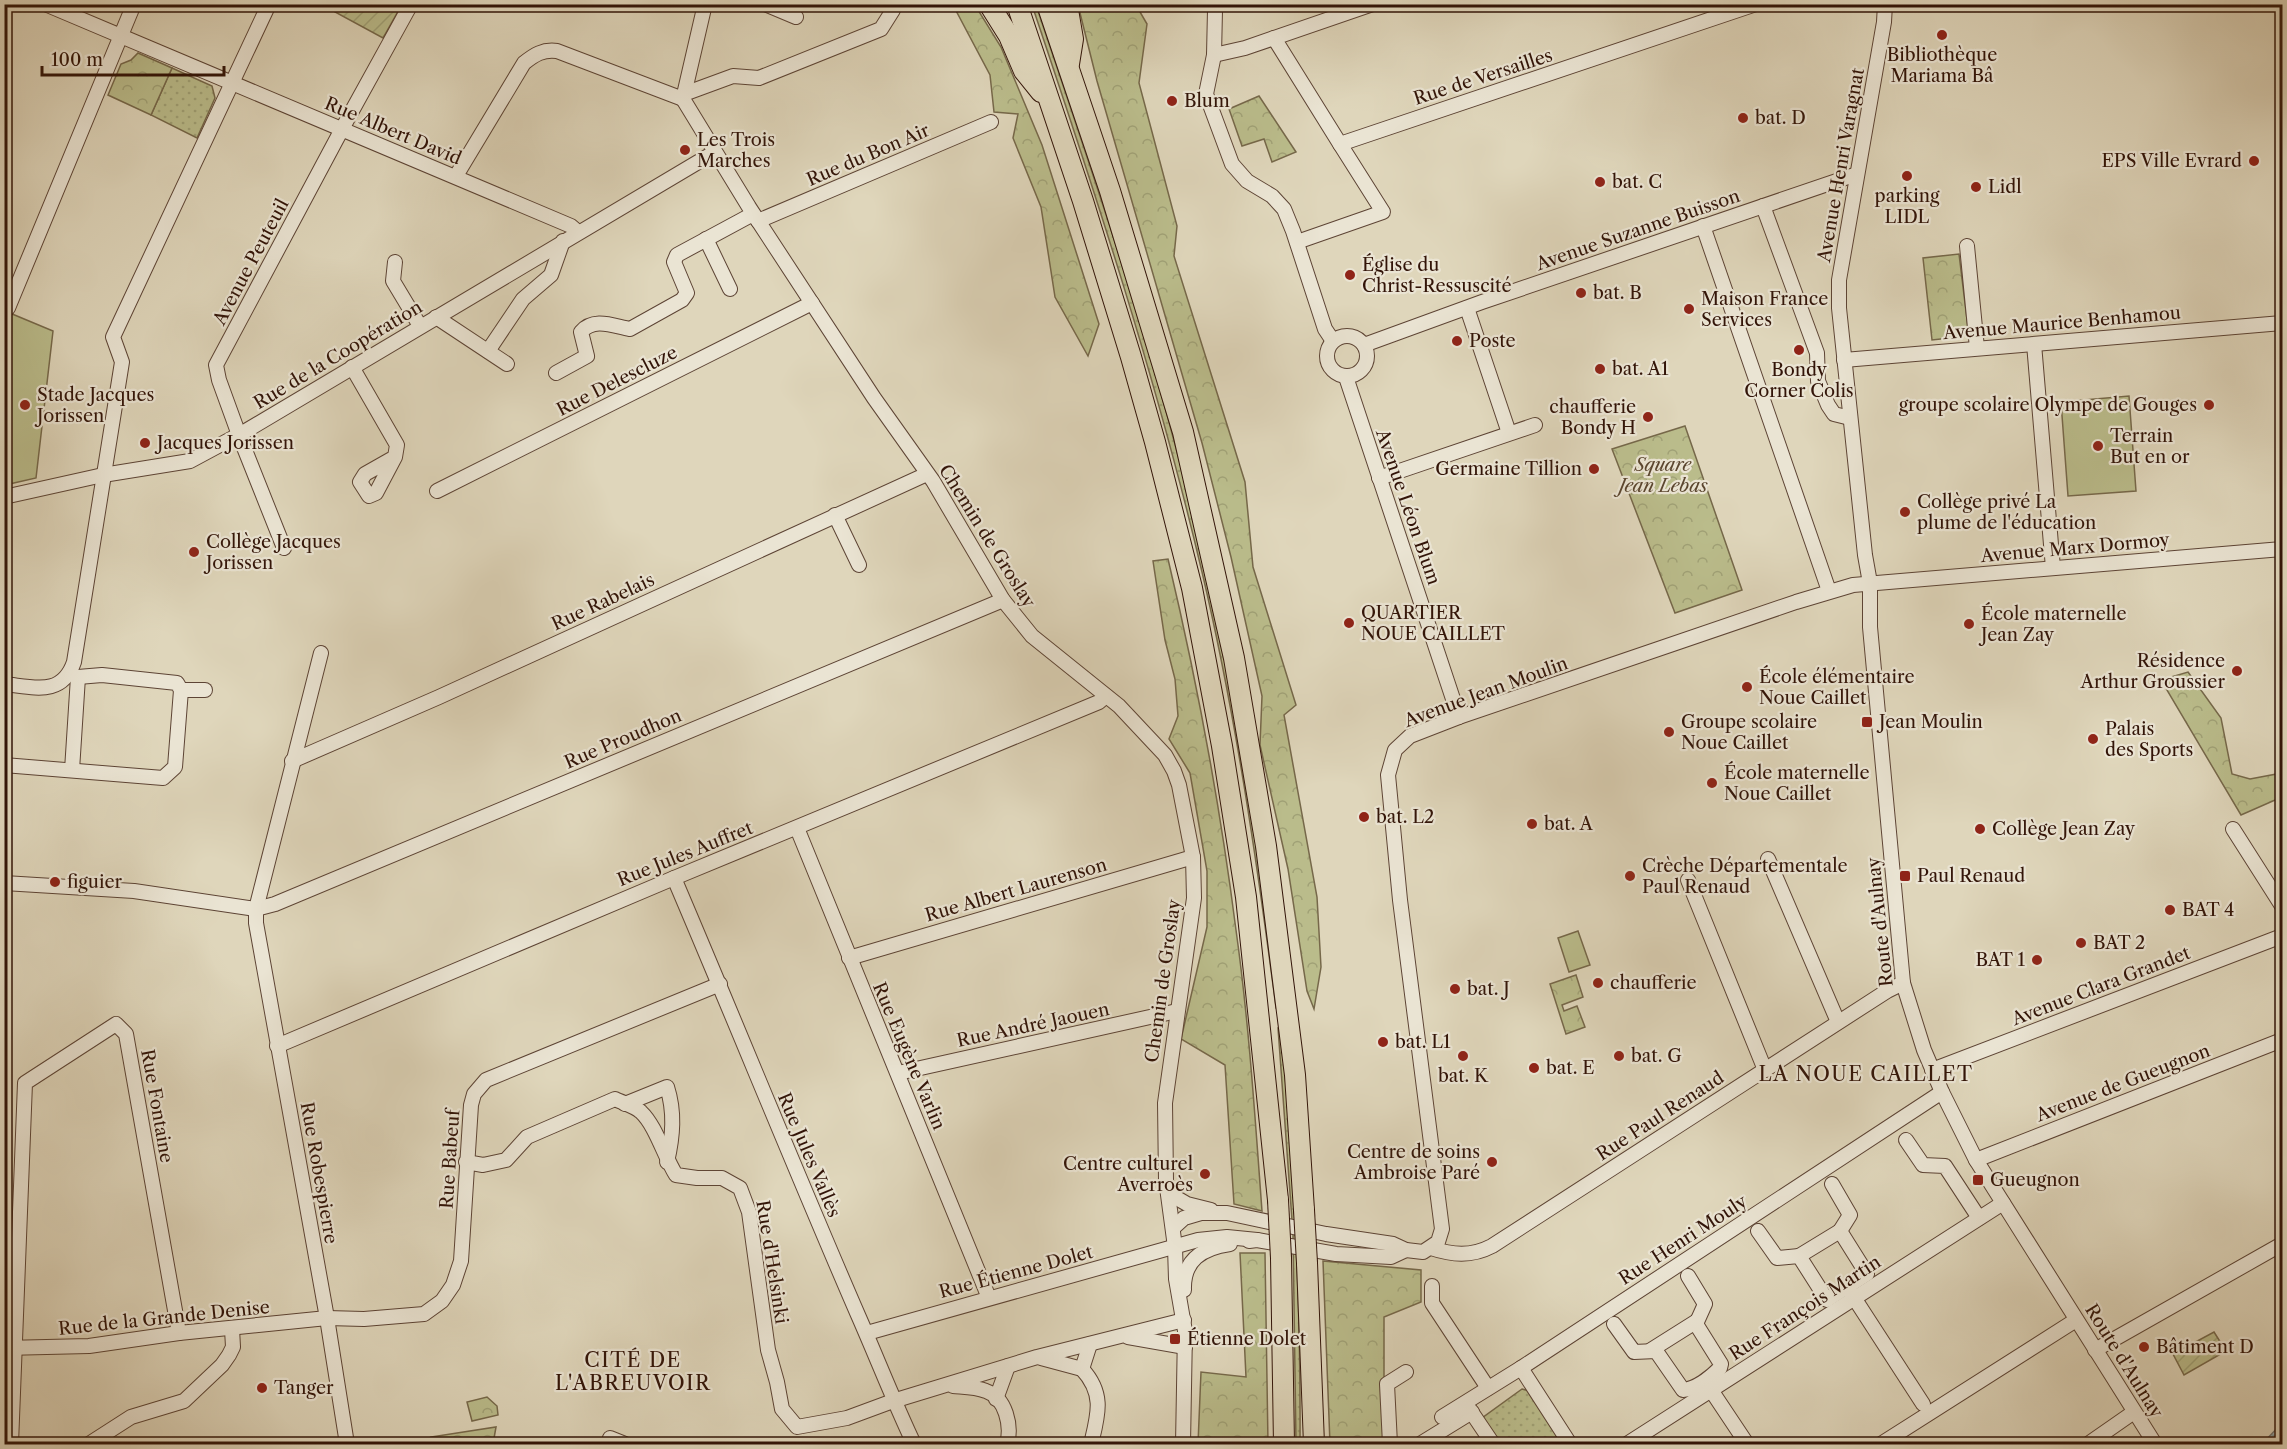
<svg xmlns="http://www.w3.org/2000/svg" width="2287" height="1449" font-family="'Libre Caslon Text',serif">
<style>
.grass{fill:url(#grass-dots);stroke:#76684a;stroke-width:1.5}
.forest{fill:url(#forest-crowns);stroke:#76684a;stroke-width:1.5}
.garden{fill:url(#garden-furrows);stroke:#76684a;stroke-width:1.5}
.pitch{fill:#babc8b;stroke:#76684a;stroke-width:1.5}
.water{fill:url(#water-waves);stroke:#707574;stroke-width:1.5}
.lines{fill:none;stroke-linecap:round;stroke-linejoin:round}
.minor-casing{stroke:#5d4435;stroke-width:16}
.highway-casing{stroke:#321408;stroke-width:22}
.minor{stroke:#eae4d3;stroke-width:14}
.highway{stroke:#dfd6bb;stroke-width:20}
.highway-bridge-casing{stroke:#321408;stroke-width:22;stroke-linecap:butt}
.highway-bridge{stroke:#dfd6bb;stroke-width:20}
.poi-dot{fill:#8f2418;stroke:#eae4d3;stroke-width:2}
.labels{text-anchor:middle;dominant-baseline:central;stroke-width:4.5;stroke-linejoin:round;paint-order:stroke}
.poi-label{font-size:18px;fill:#321408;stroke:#eae4d3;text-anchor:start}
.street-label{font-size:18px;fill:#321408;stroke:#eae4d3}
.park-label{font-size:18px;font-style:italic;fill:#5b462f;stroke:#eae4d3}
.neighbourhood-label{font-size:20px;letter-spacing:1.5px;fill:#321408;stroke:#eae4d3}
</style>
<defs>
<pattern id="grass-dots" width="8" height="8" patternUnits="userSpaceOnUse" patternTransform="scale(1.5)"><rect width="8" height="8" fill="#babc8b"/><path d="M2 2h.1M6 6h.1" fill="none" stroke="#a0a176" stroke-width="1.8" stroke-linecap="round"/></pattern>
<pattern id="forest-crowns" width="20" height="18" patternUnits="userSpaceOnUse" patternTransform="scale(1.5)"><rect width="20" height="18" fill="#babc8b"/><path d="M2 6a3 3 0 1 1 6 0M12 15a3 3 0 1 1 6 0" fill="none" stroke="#a0a176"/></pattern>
<pattern id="garden-furrows" width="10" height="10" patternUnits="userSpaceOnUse" patternTransform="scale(1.5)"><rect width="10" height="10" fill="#babc8b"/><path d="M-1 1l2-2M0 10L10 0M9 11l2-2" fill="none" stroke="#a0a176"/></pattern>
<pattern id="water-waves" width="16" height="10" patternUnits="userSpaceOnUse" patternTransform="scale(1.5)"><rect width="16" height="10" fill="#99b6bc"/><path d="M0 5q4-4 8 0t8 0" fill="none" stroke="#7d9397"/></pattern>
</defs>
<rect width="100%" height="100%" fill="#dfd6bb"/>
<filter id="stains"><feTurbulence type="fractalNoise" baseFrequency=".00333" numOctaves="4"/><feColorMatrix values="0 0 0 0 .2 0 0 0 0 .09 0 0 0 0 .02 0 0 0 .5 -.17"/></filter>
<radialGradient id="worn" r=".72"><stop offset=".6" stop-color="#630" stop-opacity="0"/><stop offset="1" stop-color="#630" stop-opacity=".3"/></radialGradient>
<g class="grass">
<path d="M1032 5H1036C1090 166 1146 326 1187 491 1215 604 1239 718 1257 832 1266 891 1272 949 1279 1008H1276C1257 862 1236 716 1202 572 1157 380 1095 192 1032 5Z"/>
<polygon points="172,68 212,86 215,98 197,138 151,115"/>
<path d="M1278 1028H1281C1294 1167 1301 1305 1300 1444H1296L1293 1234Z"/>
<polygon points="1522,1389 1529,1391 1564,1444 1499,1444 1482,1418"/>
</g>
<g class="forest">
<polygon points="953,5 975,5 1001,47 1042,145 1099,324 1088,356 1055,297 1041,207 1013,138 1018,114 994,112 990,75"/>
<polygon points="1078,5 1136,5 1147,24 1139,83 1177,226 1174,256 1245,482 1253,567 1296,705 1284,715 1317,897 1321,967 1314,1009 1307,991 1288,869 1260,745 1262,696 1231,557 1202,443 1097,81"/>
<polygon points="138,53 172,68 151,115 108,95 121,64 131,60"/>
<polygon points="1259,96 1296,152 1272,162 1264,139 1242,146 1229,109"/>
<polygon points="1959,254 1968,328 1959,337 1932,340 1923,258"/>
<polygon points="1685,426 1742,590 1675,613 1612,449"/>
<path d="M1168 559C1197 681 1220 805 1236 930 1249 1023 1255 1117 1262 1211L1234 1204 1225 1065 1181 1039 1207 927V871L1190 773 1169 739 1178 716 1175 679 1165 640 1153 561Z"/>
<polygon points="2188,672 2221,718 2232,774 2250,779 2282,773 2282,797 2241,815 2161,680"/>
<polygon points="1576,975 1583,997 1562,1005 1564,1011 1577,1006 1585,1027 1566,1034 1550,984"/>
<polygon points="1240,1253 1265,1253 1268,1444 1198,1444 1201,1372 1246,1377"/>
<polygon points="1323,1261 1421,1270 1421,1302 1384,1317 1384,1444 1330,1444"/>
<polygon points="487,1397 497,1406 498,1415 472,1421 467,1402"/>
<polygon points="496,1427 493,1444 436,1444 431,1437"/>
</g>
<g class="garden">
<polygon points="397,4 401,6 383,38 335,12 339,5"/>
<polygon points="2214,1332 2226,1351 2184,1375 2173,1354"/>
</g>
<g class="pitch">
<polygon points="5,311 53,331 36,478 5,485"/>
<polygon points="2129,396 2136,491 2068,496 2061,402"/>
<polygon points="1578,931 1590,965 1569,972 1558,938"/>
</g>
<polygon class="water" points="2282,1423 2282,1444 2262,1444"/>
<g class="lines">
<defs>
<g id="minor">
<polyline points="45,4 571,226 578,232"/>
<polyline points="705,4 683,99 749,207 874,398 933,481 1003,600 1032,636 1119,706 1165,755 1174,771 1179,785 1193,857 1194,898 1165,1103 1166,1180 1175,1247 1176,1279 1185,1331 1183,1444"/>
<polyline points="765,4 796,17"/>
<polyline points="1213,4 1215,10 1214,55 1206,94 1232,164 1247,181 1272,196 1284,209 1293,231 1325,329 1333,341"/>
<polyline points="1885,4 1884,22 1839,280 1839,308 1865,555 1870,583 1870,627 1903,983 1924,1050 1942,1092 1976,1160 2155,1444"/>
<polyline points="4,5 5,4"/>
<polyline points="1274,38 1340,144 1756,4"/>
<polyline points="1214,55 1245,48 1373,4"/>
<polyline points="684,94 733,76 759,78 881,29 893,10"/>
<path d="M456 176 524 63C534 55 543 49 557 51L683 99"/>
<polyline points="1763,206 1817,353 1818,381 1828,405 1834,414 1850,418"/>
<polyline points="758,221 991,122"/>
<polyline points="1703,226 1829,591"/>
<polyline points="706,239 730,289"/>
<polyline points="1297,242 1383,212 1340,144"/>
<polyline points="1967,246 1977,348"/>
<polyline points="395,262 393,281 420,326"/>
<polyline points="8,308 134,4"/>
<polyline points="1467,308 1509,433"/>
<polyline points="436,317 507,364"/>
<circle cx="1347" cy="356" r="20"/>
<polyline points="2034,344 2053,568"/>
<polyline points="1364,345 1482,302 1857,174"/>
<polyline points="488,351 523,299 551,275 563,241"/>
<polyline points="1844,360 2282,323"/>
<polyline points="352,367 397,445 395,457 376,493 369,496 360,482 365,474 395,457"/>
<path d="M556 373 587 356 581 332C594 317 613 326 630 329L682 300 687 293 674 262 677 255 753 214"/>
<polyline points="1346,377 1459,717"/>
<polyline points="1379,478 1535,425"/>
<polyline points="437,491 812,303"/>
<polyline points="4,497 103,475 190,461 244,432 715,152"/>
<polyline points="835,515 859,565"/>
<polyline points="284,548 239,435 219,380 216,365 342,129 411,4"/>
<polyline points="321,653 256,909 256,923 327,1318 347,1444"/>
<path d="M4 684C34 687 62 697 74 662L122 362 113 337 269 4"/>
<polyline points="181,690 205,690"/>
<polyline points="292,761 439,697 927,474"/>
<polyline points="4,765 163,778 175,767 181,690 177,683 102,675 78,677"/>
<polyline points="72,770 78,677"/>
<polyline points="797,828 989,1298"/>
<polyline points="2233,829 2282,906"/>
<polyline points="1768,859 1838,1022"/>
<path d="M674 878C736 1023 795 1170 858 1315 877 1358 894 1402 914 1444"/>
<polyline points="1688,880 1765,1070"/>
<polyline points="4,883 134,891 256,909 275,904 1003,600"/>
<polyline points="849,958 1193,857"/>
<polyline points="277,1046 674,878 1099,702 1106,696"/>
<polyline points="1932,1070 2282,936"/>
<polyline points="898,1073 1177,1011"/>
<path d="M625 1104 667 1087C675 1112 673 1136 667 1162"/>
<polyline points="1906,1140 1923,1165 1945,1166 1979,1218"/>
<polyline points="1976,1160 2282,1040"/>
<path d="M466 1162 483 1165 506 1160 527 1137 615 1099C623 1103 635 1106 641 1112 656 1126 664 1156 676 1175L697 1178H722L740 1188 749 1212 768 1350 777 1382 782 1409 797 1427 847 1418 893 1401 1037 1357 1184 1320"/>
<polyline points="1168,1193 1187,1204 1211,1210"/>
<polyline points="1173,1228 1184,1218 1201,1213 1227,1213 1326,1234 1393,1244 1406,1250 1423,1252 1438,1242 1442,1229 1400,900 1388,775 1395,750 1410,736 1459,717 1796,602 1853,585 2282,549"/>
<polyline points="1758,1231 1777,1258 1799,1256 1827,1300 1867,1274 1840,1231 1850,1215 1832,1184"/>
<polyline points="1249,1241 1257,1240 1336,1254 1391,1257 1406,1250"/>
<path d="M1431 1248C1452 1255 1471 1257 1492 1246L1887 991 1903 983"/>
<polyline points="1799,1256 1840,1231"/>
<polyline points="1432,1286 1432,1303 1488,1388"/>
<path d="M1184 1290C1183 1260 1202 1248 1230 1244"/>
<polyline points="1851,1293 1923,1404"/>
<path d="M1614 1324 1634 1352 1656 1351 1683 1390C1696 1389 1711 1377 1720 1368L1721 1364 1696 1324 1705 1304 1688 1276"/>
<polyline points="867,1333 1198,1240 1227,1237 1257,1240"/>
<polyline points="1128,1337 1185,1347"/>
<path d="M1090 1344 1082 1369C1105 1394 1098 1415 1091 1444"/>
<polyline points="4,1348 89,1346 179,1333 327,1318 364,1319 424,1314 442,1301 453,1285 461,1261 471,1105 474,1094 486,1080 720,984"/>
<polyline points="1651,1350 1697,1321"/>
<polyline points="2095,1350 2282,1244"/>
<polyline points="1041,1358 1082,1369"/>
<polyline points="1521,1368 1570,1444"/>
<polyline points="1707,1384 1747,1444"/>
<path d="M953 1386C964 1387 976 1387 986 1391 1006 1398 1012 1426 1007 1444"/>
<polyline points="996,1399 1008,1366"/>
<polyline points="1466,1404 1493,1444"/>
<polyline points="1442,1417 1521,1368 1942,1092"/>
<polyline points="610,1438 625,1444"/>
<polyline points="11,1444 25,1083 116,1024 126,1034 179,1333"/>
<polyline points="89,1444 131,1417 184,1401 222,1365 229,1355 233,1347 232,1329"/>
<polyline points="1390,1444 1387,1384 1406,1372"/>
<polyline points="1420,1444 1472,1412"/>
<polyline points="1627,1444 2003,1203"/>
<polyline points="1881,1444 2076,1320"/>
<polyline points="2088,1444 2134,1412"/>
</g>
<g id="highway">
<polyline points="989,4 1009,36 1024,71 1041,92"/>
<polyline points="1017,4 1083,201 1131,357 1155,442 1192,588 1222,746 1246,897 1278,1200"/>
<polyline points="1047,4 1110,191 1183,432 1234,658 1266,846 1295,1075 1304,1210"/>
<polyline points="1067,4 1073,39 1069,64"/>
<polyline points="1281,1258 1284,1444"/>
<polyline points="1307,1263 1314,1444"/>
</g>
</defs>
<use href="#minor" class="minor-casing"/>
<use href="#highway" class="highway-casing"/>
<use href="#minor" class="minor"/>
<use href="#highway" class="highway"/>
<defs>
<g id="highway-bridge">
<polyline points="1278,1200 1281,1258"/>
<polyline points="1304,1210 1307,1263"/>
</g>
</defs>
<use href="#highway-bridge" class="highway-bridge-casing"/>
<use href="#highway-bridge" class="highway-bridge"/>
</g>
<g class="poi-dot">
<circle cx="1942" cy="35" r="6"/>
<circle cx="1172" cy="101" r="6"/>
<circle cx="1743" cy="118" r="6"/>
<circle cx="685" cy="150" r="6"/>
<circle cx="2254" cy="161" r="6"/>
<circle cx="1907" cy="176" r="6"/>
<circle cx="1600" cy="182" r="6"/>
<circle cx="1976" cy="187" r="6"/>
<circle cx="1350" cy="275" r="6"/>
<circle cx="1581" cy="293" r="6"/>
<circle cx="1689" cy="309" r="6"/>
<circle cx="1457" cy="341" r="6"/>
<circle cx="1799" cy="350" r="6"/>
<circle cx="1600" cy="369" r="6"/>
<circle cx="25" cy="405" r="6"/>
<circle cx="2209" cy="405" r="6"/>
<circle cx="1648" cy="417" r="6"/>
<circle cx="145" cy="443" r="6"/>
<circle cx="2098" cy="446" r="6"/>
<circle cx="1594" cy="469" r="6"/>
<circle cx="1905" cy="512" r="6"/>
<circle cx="194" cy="552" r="6"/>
<circle cx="1349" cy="623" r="6"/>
<circle cx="1969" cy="624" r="6"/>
<circle cx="2237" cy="671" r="6"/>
<circle cx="1747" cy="687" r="6"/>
<rect x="1861" y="716" width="12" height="12" rx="3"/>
<circle cx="1669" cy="732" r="6"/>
<circle cx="2093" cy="739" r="6"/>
<circle cx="1712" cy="783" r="6"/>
<circle cx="1364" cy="817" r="6"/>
<circle cx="1532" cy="824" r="6"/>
<circle cx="1980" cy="829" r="6"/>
<circle cx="1630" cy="876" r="6"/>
<rect x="1899" y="870" width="12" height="12" rx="3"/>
<circle cx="55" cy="882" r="6"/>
<circle cx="2170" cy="910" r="6"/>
<circle cx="2081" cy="943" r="6"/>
<circle cx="2037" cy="960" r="6"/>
<circle cx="1598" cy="983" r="6"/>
<circle cx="1455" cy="989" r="6"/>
<circle cx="1383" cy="1042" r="6"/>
<circle cx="1463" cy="1056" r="6"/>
<circle cx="1619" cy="1056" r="6"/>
<circle cx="1534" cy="1068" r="6"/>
<circle cx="1492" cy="1162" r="6"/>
<circle cx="1205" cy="1174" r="6"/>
<rect x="1972" y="1174" width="12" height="12" rx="3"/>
<rect x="1169" y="1333" width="12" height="12" rx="3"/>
<circle cx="2144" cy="1347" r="6"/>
<circle cx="262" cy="1388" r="6"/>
</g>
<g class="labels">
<g class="poi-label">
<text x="1942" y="55" text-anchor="middle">Bibliothèque<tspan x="1942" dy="21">Mariama Bâ</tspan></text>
<text x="1184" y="101">Blum</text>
<text x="1755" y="118">bat. D</text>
<text x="697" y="140">Les Trois<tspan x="697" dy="21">Marches</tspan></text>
<text x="2242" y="161" text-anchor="end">EPS Ville Evrard</text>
<text x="1612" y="182">bat. C</text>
<text x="1988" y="187">Lidl</text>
<text x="1907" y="196" text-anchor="middle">parking<tspan x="1907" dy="21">LIDL</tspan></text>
<text x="1362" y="265">Église du<tspan x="1362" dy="21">Christ-Ressuscité</tspan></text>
<text x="1593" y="293">bat. B</text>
<text x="1701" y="299">Maison France<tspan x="1701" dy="21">Services</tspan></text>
<text x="1469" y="341">Poste</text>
<text x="1612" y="369">bat. A1</text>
<text x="1799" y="370" text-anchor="middle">Bondy<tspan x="1799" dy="21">Corner Colis</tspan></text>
<text x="37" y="395">Stade Jacques<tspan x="37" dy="21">Jorissen</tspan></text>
<text x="2197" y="405" text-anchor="end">groupe scolaire Olympe de Gouges</text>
<text x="1636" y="407" text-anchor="end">chaufferie<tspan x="1636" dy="21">Bondy H</tspan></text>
<text x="2110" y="436">Terrain<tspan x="2110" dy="21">But en or</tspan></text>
<text x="157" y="443">Jacques Jorissen</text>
<text x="1582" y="469" text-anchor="end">Germaine Tillion</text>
<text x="1917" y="502">Collège privé La<tspan x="1917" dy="21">plume de l'éducation</tspan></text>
<text x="206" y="542">Collège Jacques<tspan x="206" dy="21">Jorissen</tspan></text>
<text x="1361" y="613">QUARTIER<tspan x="1361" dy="21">NOUE CAILLET</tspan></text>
<text x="1981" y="614">École maternelle<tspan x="1981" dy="21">Jean Zay</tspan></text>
<text x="2225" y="661" text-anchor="end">Résidence<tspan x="2225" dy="21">Arthur Groussier</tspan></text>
<text x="1759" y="677">École élémentaire<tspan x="1759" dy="21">Noue Caillet</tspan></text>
<text x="1681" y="722">Groupe scolaire<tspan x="1681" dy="21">Noue Caillet</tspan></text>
<text x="1879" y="722">Jean Moulin</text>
<text x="2105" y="729">Palais<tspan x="2105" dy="21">des Sports</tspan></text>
<text x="1724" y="773">École maternelle<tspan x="1724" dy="21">Noue Caillet</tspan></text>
<text x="1376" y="817">bat. L2</text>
<text x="1544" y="824">bat. A</text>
<text x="1992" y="829">Collège Jean Zay</text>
<text x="1642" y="866">Crèche Départementale<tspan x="1642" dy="21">Paul Renaud</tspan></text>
<text x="1917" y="876">Paul Renaud</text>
<text x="67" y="882">figuier</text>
<text x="2182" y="910">BAT 4</text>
<text x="2093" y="943">BAT 2</text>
<text x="2025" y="960" text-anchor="end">BAT 1</text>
<text x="1610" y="983">chaufferie</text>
<text x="1467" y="989">bat. J</text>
<text x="1395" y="1042">bat. L1</text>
<text x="1631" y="1056">bat. G</text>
<text x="1546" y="1068">bat. E</text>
<text x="1463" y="1076" text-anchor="middle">bat. K</text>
<text x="1480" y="1152" text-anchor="end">Centre de soins<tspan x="1480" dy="21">Ambroise Paré</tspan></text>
<text x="1193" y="1164" text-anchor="end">Centre culturel<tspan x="1193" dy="21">Averroès</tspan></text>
<text x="1990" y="1180">Gueugnon</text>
<text x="1187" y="1339">Étienne Dolet</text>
<text x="2156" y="1347">Bâtiment D</text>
<text x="274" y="1388">Tanger</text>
</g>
<g class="street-label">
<text transform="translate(1483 77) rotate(-18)">Rue de Versailles</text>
<text transform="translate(393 131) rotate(23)">Rue Albert David</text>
<text transform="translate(868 155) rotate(-23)">Rue du Bon Air</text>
<text transform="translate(1841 165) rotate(-80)">Avenue Henri Varagnat</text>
<text transform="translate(1638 230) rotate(-19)">Avenue Suzanne Buisson</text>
<text transform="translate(251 262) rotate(-62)">Avenue Peuteuil</text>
<text transform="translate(2062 323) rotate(-5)">Avenue Maurice Benhamou</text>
<text transform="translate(338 355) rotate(-31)">Rue de la Coopération</text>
<text transform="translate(617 381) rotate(-27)">Rue Delescluze</text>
<text transform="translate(1408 507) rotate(71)">Avenue Léon Blum</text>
<text transform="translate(987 536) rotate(58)">Chemin de Groslay</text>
<text transform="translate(2075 548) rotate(-5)">Avenue Marx Dormoy</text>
<text transform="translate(603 602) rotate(-25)">Rue Rabelais</text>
<text transform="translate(1486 692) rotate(-20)">Avenue Jean Moulin</text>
<text transform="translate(623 739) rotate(-23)">Rue Proudhon</text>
<text transform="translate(685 854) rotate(-22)">Rue Jules Auffret</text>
<text transform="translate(1016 890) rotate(-16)">Rue Albert Laurenson</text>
<text transform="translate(1880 922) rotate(-96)">Route d'Aulnay</text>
<text transform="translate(1163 981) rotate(-82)">Chemin de Groslay</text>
<text transform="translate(2101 986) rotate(-21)">Avenue Clara Grandet</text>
<text transform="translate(1033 1025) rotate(-12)">Rue André Jaouen</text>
<text transform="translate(909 1056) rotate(67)">Rue Eugène Varlin</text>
<text transform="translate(2123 1083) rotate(-21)">Avenue de Gueugnon</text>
<text transform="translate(157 1106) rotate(80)">Rue Fontaine</text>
<text transform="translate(1660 1116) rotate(-33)">Rue Paul Renaud</text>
<text transform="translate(809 1155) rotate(67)">Rue Jules Vallès</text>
<text transform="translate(450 1159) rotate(-86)">Rue Babeuf</text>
<text transform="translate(319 1173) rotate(80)">Rue Robespierre</text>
<text transform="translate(1683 1240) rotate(-33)">Rue Henri Mouly</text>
<text transform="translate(772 1262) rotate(81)">Rue d'Helsinki</text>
<text transform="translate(1016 1272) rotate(-15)">Rue Étienne Dolet</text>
<text transform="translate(1805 1308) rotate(-33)">Rue François Martin</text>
<text transform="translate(164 1318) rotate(-6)">Rue de la Grande Denise</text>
<text transform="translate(2124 1361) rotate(58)">Route d'Aulnay</text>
</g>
<g class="park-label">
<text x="1663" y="465">Square<tspan x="1663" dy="21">Jean Lebas</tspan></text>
</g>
<g class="neighbourhood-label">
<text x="1866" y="1074">LA NOUE CAILLET</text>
<text x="633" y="1360">CITÉ DE<tspan x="633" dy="23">L'ABREUVOIR</tspan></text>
</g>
</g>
<rect width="2287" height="1449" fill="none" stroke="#dfd6bb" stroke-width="24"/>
<rect x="6" y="6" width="2275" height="1437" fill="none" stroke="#321408" stroke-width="3"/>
<rect x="12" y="12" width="2263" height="1425" fill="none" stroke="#321408" stroke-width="1.5"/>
<path d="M42 66v9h182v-9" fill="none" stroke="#321408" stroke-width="3"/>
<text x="51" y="66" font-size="18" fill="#321408" stroke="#eae4d3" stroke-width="4.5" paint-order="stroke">100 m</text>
<rect width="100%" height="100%" filter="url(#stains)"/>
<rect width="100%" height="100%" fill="url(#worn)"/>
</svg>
